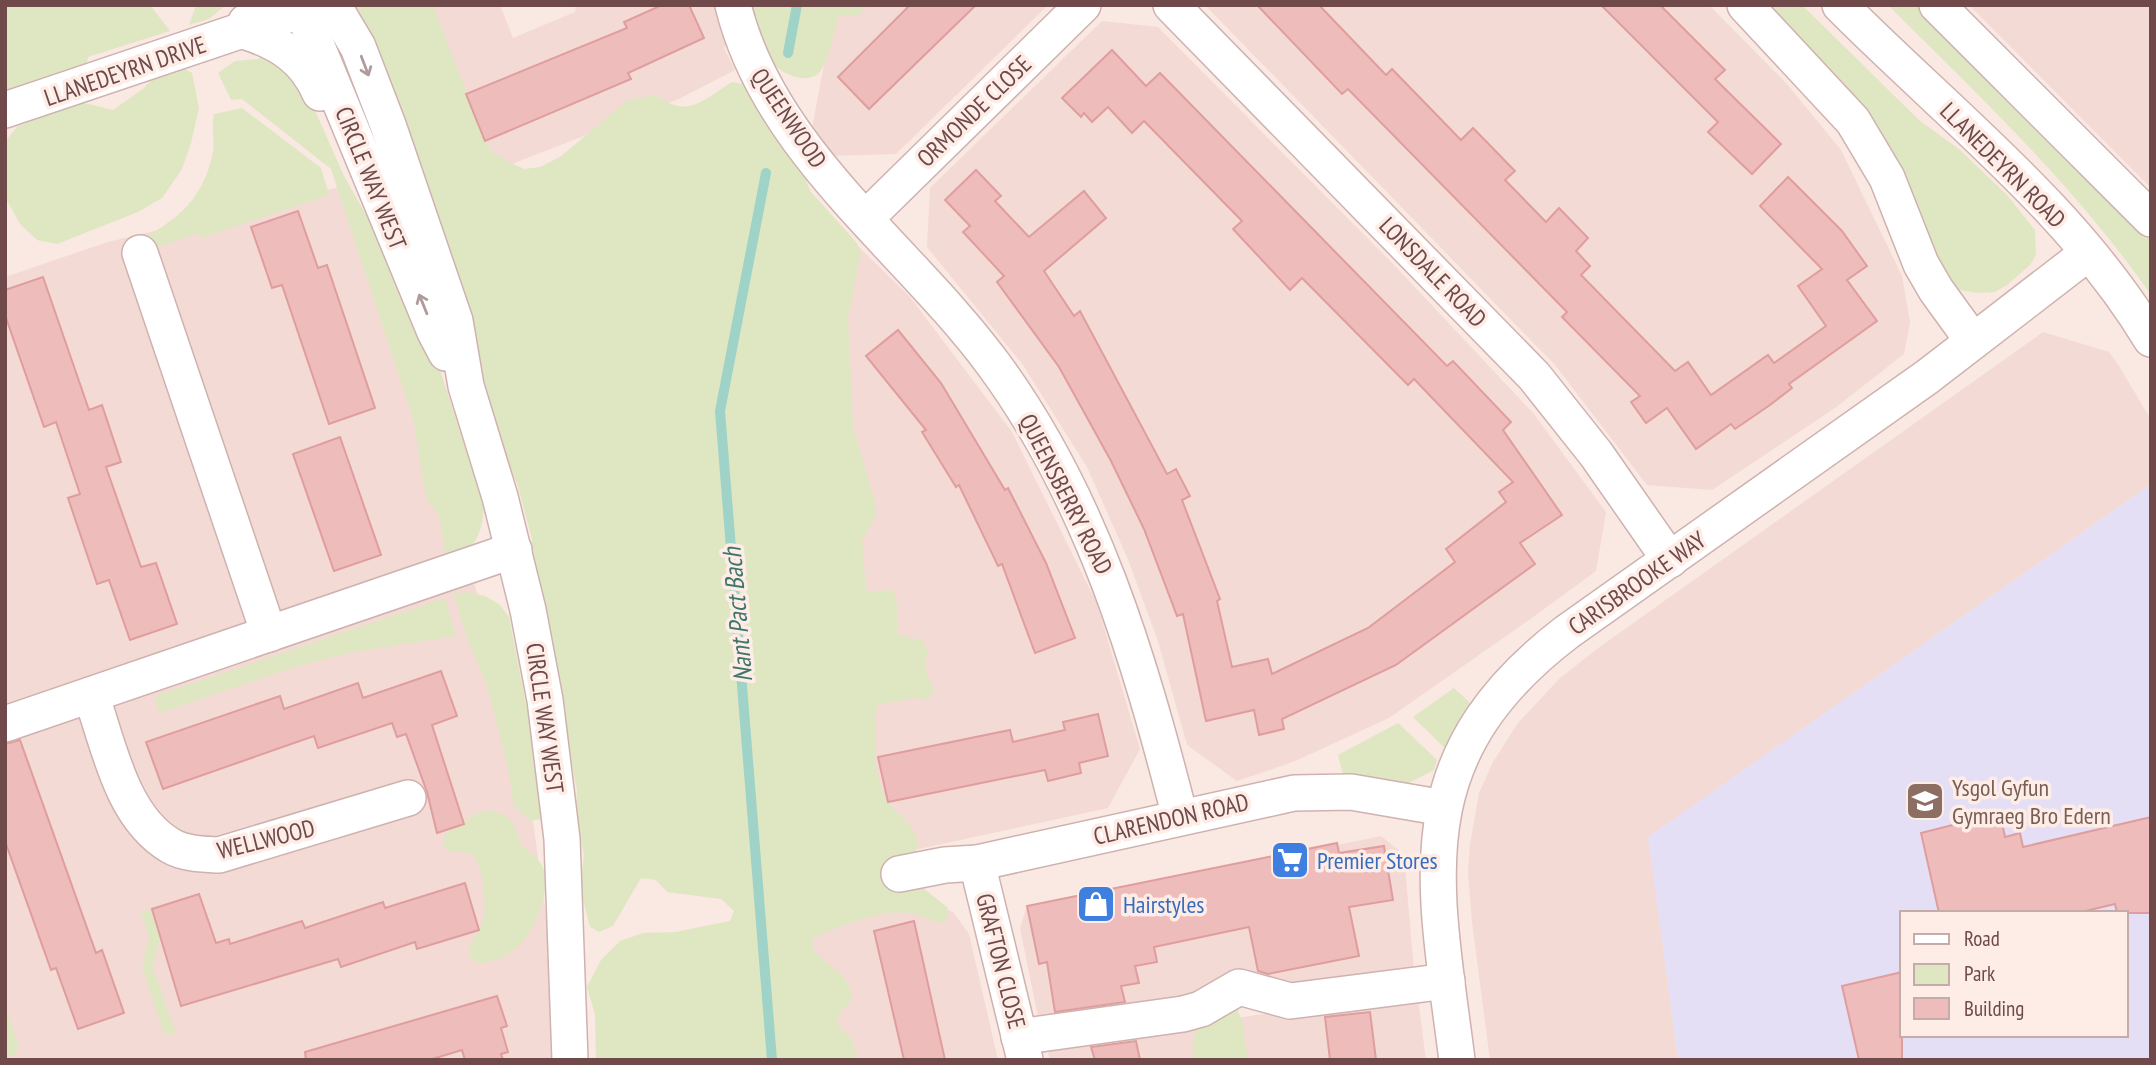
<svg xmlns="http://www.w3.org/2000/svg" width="2156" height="1065" font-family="'PT Sans Narrow',sans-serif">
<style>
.residential{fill:#f4dad4}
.education{fill:#e5dff6;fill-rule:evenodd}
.green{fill:#dfe7c2}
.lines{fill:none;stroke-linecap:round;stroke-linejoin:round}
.stream{stroke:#9fd3c8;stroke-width:10}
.building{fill:#eebcbb;stroke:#e09d9d;stroke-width:2}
.minor-casing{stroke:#cfb2af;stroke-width:38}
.minor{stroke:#fff;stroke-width:35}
.oneway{stroke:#b09b9c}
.labels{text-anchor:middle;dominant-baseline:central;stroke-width:7;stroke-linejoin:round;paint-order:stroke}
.street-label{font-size:24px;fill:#704a4b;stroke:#feede7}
.education-label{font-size:24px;fill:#785e54;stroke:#feede7;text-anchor:start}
.shop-label{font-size:24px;fill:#366cbe;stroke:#feede7;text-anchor:start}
.water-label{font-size:26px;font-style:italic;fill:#40766a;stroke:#feede7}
</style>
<rect width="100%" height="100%" fill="#fae8e2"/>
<g class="residential">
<polygon points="422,5 500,5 513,38 575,12 576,5 720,5 730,39 724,48 735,70 679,99 486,174"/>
<polygon points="835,5 1048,5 896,154 829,156 811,134"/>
<polygon points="1205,5 1709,5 1787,84 1841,150 1902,276 1910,322 1904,354 1835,408 1712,490 1647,485 1555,365"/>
<polygon points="1969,5 2151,5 2151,188"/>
<polygon points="1102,21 1158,27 1395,266 1533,413 1606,512 1596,571 1529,620 1389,718 1293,762 1237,781 1187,745 1158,641 1127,557 1087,467 1023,365 927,247 930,188"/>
<polygon points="348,185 520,728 546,915 553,1060 5,1060 5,277 108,242"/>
<polygon points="827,216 910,297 1012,432 1097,604 1140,749 1108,808 873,859"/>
<polygon points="2043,332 2109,352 2119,366 2151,420 2151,484 1649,837 1678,1060 1490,1060 1472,922 1468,872 1470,844 1479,793 1493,762 1518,723 1560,678 1601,646"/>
<polygon points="1381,836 1404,855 1414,971 1208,995 1039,1022 1020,928 1027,906 1077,895 1087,947 1347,895 1337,845"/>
<polygon points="924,901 953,912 969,934 998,1060 797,1060 774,938"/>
<polygon points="1418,998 1426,1060 1050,1060 1047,1047 1256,1015"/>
</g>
<path class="education" d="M2151 484V1060H1678L1648 837ZM1902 913H2126V1035H1902Z"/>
<g class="green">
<polygon points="5,5 150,5 170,31 88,57 87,64 5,91"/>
<polygon points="196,5 226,5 209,19 189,25"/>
<path d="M354 5H433L485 141 494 153 509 162 524 169 540 167 560 157 628 100 655 95C689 119 701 101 732 82L752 86 810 165 807 183 811 192 856 242 861 251 848 318 853 427 875 502 876 517 862 540 866 589 874 593 892 589C900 603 896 620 899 635L922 640 928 651C924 666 925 677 935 689L928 700 915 698 877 705C874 729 873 775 885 796 903 828 931 825 909 869L922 887 948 908 946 922C932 925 923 914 910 913 878 909 842 926 814 937L813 949C827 968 850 972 852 999L840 1013 837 1024 852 1040 859 1060H596L595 1014 587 987 601 960 620 941 643 933 675 932 730 921 734 911 721 899 667 892 656 880 641 878 613 926 599 932 590 927 580 888 584 855 576 818 577 791 566 733V711L557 694 546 611 541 587 532 565V539L517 483 508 465 378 62Z"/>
<path d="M745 5H868L857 16 839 15C834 31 831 52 823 67 819 76 810 79 801 78 765 73 757 34 745 5Z"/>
<polygon points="1757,5 1802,5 1919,120 1960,150 2007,195 2035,230 2036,255 2030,265 2007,285 1995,292 1977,293 1960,290 1948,283"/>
<path d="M1888 5H1919L2151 238V295C2076 187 1981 98 1888 5Z"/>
<path d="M261 55 301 79 344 176 401 276 436 358 483 500C485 523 480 538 464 556L446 559 439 515 426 498 413 418 331 169 242 99 231 100 218 73 235 61 259 59Z"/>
<polygon points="180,66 192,73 199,108 191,143 182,169 162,198 138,212 57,244 37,240 20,224 5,197 5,142 17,127 80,102 113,110 144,88 159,71"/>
<path d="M242 108 321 168 328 191 326 196 201 238 199 233 127 258 125 249C169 224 202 207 213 152 215 139 211 127 214 114Z"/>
<polygon points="469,592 485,596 499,604 509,617 528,714 541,819 531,821 514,806 508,768 487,686 467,638 454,594"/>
<polygon points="445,598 456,636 353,652 291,668 159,713 155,696"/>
<polygon points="1454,688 1471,704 1446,749 1413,717"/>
<polygon points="1398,723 1437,760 1434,770 1407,784 1344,779 1338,755"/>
<path d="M491 810C511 816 516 824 520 844 531 852 540 859 545 872 547 880 545 892 543 900 534 933 516 961 478 963L469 956C469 942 475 938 481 926 489 908 484 867 471 853L448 851 443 845 445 834 475 814Z"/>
<polygon points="152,909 160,935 153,968 176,1033 164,1035 142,966 149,937 141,913"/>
<polygon points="1236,1006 1242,1021 1248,1060 1192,1060 1194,1037 1201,1021"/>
<polygon points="9,1015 19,1046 15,1056 5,1055 5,1016"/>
</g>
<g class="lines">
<g class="stream">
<polyline points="788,53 797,5"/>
<polyline points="766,173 720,411 772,1060"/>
</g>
</g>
<g class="building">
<polygon points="662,5 689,5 704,38 628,73 631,79 485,141 466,94 627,28 624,22"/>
<polygon points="910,5 976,5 869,109 838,77"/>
<polygon points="1257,5 1319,5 1386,75 1392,69 1461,140 1473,128 1515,171 1505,180 1546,222 1559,208 1588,238 1576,251 1590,266 1581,275 1675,371 1688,362 1711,395 1768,355 1774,363 1826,326 1798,286 1822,269 1760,206 1788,177 1842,231 1867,266 1847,280 1877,321 1789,384 1792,388 1770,405 1735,429 1731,424 1696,449 1667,408 1646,423 1631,402 1640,396 1562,317 1567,312 1348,89 1342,94"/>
<polygon points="1601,5 1660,5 1725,70 1715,79 1781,144 1752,174 1708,132 1718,122"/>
<polygon points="1112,50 1146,86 1160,73 1447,366 1453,361 1511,422 1503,430 1562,515 1520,543 1535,564 1396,665 1282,719 1284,729 1259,735 1254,710 1206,721 1183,614 1177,616 1144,529 1111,461 1059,367 997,282 1004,276 963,232 970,226 945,200 976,170 1001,196 995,201 1029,237 1084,191 1106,218 1044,271 1074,316 1080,311 1167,474 1176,469 1190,496 1182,500 1220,599 1217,601 1232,667 1268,659 1272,674 1368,628 1455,562 1446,549 1506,502 1499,492 1513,482 1414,379 1408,385 1302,278 1290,290 1233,229 1242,221 1144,121 1132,133 1108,107 1092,122 1084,113 1081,117 1062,98"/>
<polygon points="298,211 318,268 327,265 375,408 329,424 282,285 272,288 251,227"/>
<polygon points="43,277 89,410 102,405 121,462 106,467 141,567 156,563 177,624 130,640 109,580 97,584 68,498 80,494 56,422 44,427 5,315 5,290"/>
<polygon points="898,330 941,383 1005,490 1008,488 1046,563 1075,638 1035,653 1002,564 998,566 959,485 956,487 922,432 926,430 866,356"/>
<polygon points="340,437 381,555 334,571 293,454"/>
<polygon points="441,671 457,716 432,725 464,824 437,833 427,792 406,734 397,737 392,723 318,748 314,736 163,789 146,742 280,696 284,709 358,683 363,698"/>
<polygon points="1098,714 1108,756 1079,763 1081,773 1048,781 1045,770 888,802 878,757 1010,730 1013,742 1065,730 1063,722"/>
<polygon points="20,740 96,953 102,950 124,1013 78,1029 56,968 51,970 5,841 5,744"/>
<polygon points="2000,813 2005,837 2020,833 2023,847 2151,817 2151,913 2117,913 2115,904 2077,913 1939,913 1921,833"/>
<polygon points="1337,843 1339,853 1384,846 1393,900 1349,907 1359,956 1268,974 1258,971 1249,927 1154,947 1157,962 1135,966 1139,983 1121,986 1125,1002 1055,1012 1047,962 1039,964 1027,906"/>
<polygon points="465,883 479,930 417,949 415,942 341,967 338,959 181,1006 152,909 199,894 216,943 229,939 230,944 302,921 305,928 383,902 385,908"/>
<polygon points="914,921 945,1060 904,1060 874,931"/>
<polygon points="1902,972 1902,1060 1859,1060 1842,986"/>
<polygon points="497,996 507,1026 501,1028 508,1052 501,1054 503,1060 465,1060 462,1050 429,1060 306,1060 305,1052"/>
<polygon points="1370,1012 1376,1060 1330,1060 1325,1017"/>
<polygon points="1136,1041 1140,1060 1095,1060 1091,1047"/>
</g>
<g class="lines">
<defs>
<g id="minor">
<polyline points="300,5 435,332 446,353"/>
<polyline points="333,5 358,47 388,125 455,321 466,386 500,497 528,610 545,700 562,839 570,1060"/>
<path d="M733 5C769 152 907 247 994 365 1093 500 1139 657 1180 817"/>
<polyline points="1171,5 1534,376 1596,454 1670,560"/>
<polyline points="1745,5 1853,121 1887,178 1921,264 1936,290 1973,341"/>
<path d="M1840 5C1946 112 2073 209 2151 339"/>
<polyline points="1937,5 2151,219"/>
<path d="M246 22 244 31C279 42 305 58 320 93"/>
<polyline points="5,110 317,5"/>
<polyline points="867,217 1083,5"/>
<polyline points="140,253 269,634"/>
<path d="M91 695C109 745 121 817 171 846 185 854 203 854 219 855L408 798"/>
<polyline points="5,724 514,550"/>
<polyline points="977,863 1025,1060"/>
<polyline points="899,874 945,865 977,863 1294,793 1351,792 1444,808"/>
<polyline points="1019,1037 1183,1014 1201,1009 1239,987 1290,1001 1447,981"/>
<path d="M1457 1060C1434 879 1402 758 1567 632L1927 377 2088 253"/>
</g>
</defs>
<use href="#minor" class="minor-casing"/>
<use href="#minor" class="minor"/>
</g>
<defs><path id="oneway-shaft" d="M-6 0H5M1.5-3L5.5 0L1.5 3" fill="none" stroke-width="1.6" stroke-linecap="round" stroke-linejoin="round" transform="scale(1.75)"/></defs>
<g class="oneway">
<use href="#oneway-shaft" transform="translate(365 66) rotate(69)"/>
<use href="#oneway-shaft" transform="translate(423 304) rotate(-112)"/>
</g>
<defs>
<symbol id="school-square" viewBox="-11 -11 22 22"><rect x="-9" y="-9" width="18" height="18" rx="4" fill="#8d6e63" stroke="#feede7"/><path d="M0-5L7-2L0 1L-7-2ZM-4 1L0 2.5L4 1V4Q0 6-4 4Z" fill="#fff"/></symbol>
<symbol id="supermarket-square" viewBox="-11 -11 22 22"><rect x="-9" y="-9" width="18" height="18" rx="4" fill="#3f7fe0" stroke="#feede7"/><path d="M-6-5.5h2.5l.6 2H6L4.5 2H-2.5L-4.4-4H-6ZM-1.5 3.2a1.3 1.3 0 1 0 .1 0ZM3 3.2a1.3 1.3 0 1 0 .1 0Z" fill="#fff"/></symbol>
<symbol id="shop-square" viewBox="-11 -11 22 22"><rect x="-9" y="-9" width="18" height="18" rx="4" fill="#3f7fe0" stroke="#feede7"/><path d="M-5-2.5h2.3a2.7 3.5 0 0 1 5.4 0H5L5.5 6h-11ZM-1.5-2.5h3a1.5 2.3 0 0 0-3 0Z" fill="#fff"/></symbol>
</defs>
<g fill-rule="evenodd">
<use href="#school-square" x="1903" y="779" width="44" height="44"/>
<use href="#supermarket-square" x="1268" y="838" width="44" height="44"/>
<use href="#shop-square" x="1074" y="882" width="44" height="44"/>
</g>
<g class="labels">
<g class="street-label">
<text transform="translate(125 71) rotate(-19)">LLANEDEYRN DRIVE</text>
<text transform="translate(974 111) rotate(-44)">ORMONDE CLOSE</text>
<text transform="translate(789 118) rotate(56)">QUEENWOOD</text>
<text transform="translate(2003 165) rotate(45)">LLANEDEYRN ROAD</text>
<text transform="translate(371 178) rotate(68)">CIRCLE WAY WEST</text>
<text transform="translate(1433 272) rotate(46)">LONSDALE ROAD</text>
<text transform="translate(1066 494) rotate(63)">QUEENSBERRY ROAD</text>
<text transform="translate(1637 583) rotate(-35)">CARISBROOKE WAY</text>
<text transform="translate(545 718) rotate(82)">CIRCLE WAY WEST</text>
<text transform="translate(1171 819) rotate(-13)">CLARENDON ROAD</text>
<text transform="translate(266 839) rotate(-14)">WELLWOOD</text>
<text transform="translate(1001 961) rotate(76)">GRAFTON CLOSE</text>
</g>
<g class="education-label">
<text x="1952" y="787">Ysgol Gyfun<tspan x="1952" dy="28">Gymraeg Bro Edern</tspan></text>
</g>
<g class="shop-label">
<text x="1317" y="860">Premier Stores</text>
<text x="1123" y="904">Hairstyles</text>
</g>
<g class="water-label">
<text transform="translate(737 615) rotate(-95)">Nant Pact Bach</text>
</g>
</g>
<rect width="2156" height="1065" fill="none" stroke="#704a4b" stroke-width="14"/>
<rect x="1900" y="911" width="228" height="126" fill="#feede7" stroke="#c5aca9" stroke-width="2"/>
<rect x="1914" y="934" width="35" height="10" fill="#ffffff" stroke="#c5aca9" stroke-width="2"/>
<text x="1964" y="946" font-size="21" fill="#704a4b">Road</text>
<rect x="1914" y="964" width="35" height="21" fill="#dfe7c2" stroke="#c5aca9" stroke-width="2"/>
<text x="1964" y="981" font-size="21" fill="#704a4b">Park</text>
<rect x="1914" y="998" width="35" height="21" fill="#eebcbb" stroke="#c5aca9" stroke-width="2"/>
<text x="1964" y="1016" font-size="21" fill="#704a4b">Building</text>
</svg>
